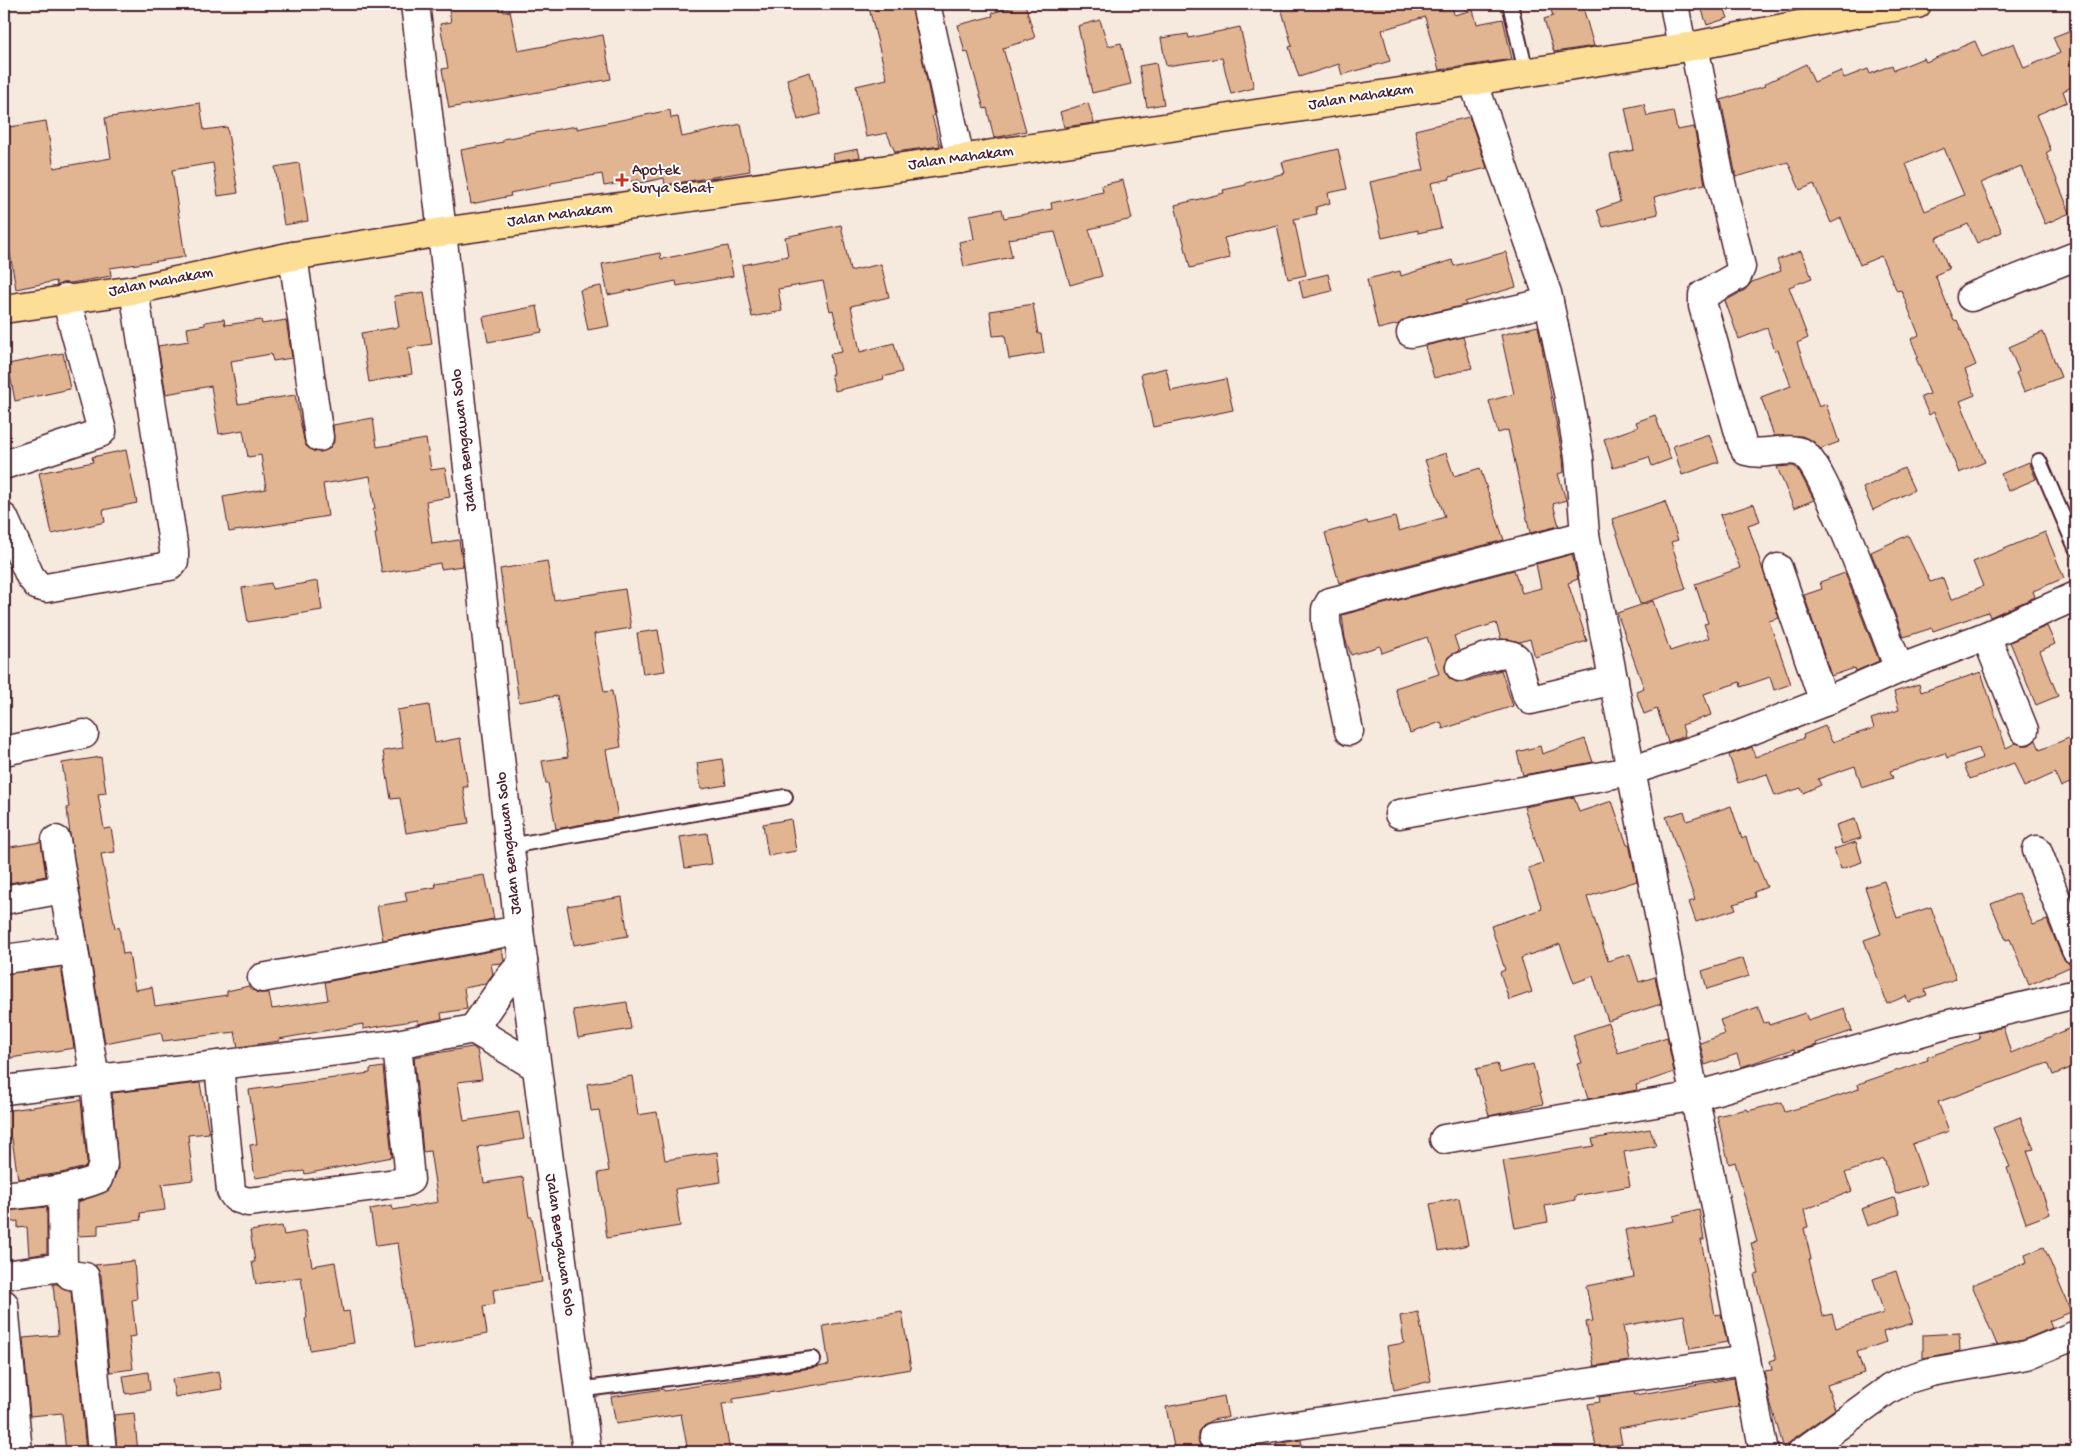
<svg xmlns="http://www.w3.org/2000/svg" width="2080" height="1456" font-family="'Gochi Hand',sans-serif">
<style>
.building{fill:#e1b591;stroke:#4a1f2b;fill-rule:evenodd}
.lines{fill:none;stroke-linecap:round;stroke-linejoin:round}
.lane-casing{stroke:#4a1f2b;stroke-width:18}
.street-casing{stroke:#4a1f2b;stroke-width:31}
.secondary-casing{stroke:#4a1f2b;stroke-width:31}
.primary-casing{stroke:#4a1f2b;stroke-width:31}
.lane{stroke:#fff;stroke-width:14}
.street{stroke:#fff;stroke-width:28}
.secondary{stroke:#fff;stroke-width:28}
.primary{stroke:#fcde96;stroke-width:28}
.poi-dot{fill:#c8321e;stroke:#fff;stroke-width:2}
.labels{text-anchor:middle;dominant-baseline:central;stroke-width:4;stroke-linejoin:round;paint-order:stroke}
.street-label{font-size:16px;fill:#4a1f2b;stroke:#fff}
.poi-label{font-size:16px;fill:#4a1f2b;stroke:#fff;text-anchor:start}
</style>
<rect width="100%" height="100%" fill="#f6e9de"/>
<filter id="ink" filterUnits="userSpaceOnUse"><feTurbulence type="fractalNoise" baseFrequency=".02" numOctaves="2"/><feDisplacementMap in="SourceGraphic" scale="10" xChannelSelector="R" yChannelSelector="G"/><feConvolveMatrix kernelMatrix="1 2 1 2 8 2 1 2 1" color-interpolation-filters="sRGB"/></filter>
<g filter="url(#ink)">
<g class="building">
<polygon points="448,4 502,4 504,12 510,11 518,51 603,35 611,79 449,108 442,69 448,68 440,24 451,22"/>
<polygon points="868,4 911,4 934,115 932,116 940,146 895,152 887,133 866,137 856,86 887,79"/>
<polygon points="1022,4 1025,4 1035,38 1003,48 1026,131 994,138 987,108 984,109 968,52 965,53 958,25 993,16 992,13"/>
<polygon points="1280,4 1452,4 1454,15 1473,10 1477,24 1503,19 1512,59 1439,70 1425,17 1382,30 1390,61 1342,75 1339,64 1299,77 1289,47 1292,46"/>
<polygon points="1549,4 1582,4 1594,46 1554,52 1544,19 1553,16"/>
<polygon points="1700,4 1723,4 1728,18 1707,25"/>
<polygon points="1100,20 1108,46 1121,43 1131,84 1092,93 1078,26"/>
<polygon points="1240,27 1254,88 1231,94 1222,58 1166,66 1161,38 1188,34 1189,38"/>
<path d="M2071 30 2076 42V92L2074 86 2063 91 2067 102 2036 115 2051 150 2046 153 2070 213 2045 224 2021 166 1981 183 2002 232 1977 243 1968 224 1936 238 1949 269 1935 275 1954 321 1957 320 1976 365 1965 370 1975 395 1960 401 1985 462 1959 473 1934 412 1929 415 1921 397 1930 394 1916 358 1918 357 1911 339 1919 335 1901 290 1897 291 1881 256 1860 265 1841 218 1831 223 1814 184 1800 190 1788 162 1736 177 1721 100 1765 86 1764 84 1806 64 1814 82 1841 71 1844 78 1868 69 1870 74 1892 65 1894 70 1924 58 1926 62 1975 41 1982 57 2014 43 2024 68 2060 53 2053 37ZM1944 148 1964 195 1925 211 1906 164Z"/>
<polygon points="1156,63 1164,104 1147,107 1139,66"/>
<polygon points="810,72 821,114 798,120 787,79"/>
<polygon points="200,103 204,130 227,127 238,193 218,196 213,163 172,170 185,257 110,268 111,276 71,283 62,283 57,286 56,281 16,289 10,253 4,254 4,128 46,121 54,168 111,158 105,118"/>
<polygon points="1088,103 1094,123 1064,127 1060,112"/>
<polygon points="1644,104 1647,116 1673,111 1677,130 1694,127 1705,184 1654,197 1658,214 1603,227 1597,210 1620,202 1610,155 1634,150 1625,108"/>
<polygon points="670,110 671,118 678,117 682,137 741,124 750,171 665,185 664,178 640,183 639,180 604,186 602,174 551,183 551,185 510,193 511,196 471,204 461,150 503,142 503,139 541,132 577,126 577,129"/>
<polygon points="1469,117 1487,168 1449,177 1450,179 1431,183 1441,228 1418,233 1418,230 1382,238 1370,182 1424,170 1415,130"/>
<polygon points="858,149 860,157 834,161 833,154"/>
<polygon points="1338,149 1347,189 1328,193 1330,203 1316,207 1317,214 1294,219 1306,275 1288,279 1277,225 1224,238 1230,258 1190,268 1175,205 1224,193 1223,190 1246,185 1246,183 1285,173 1282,162"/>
<polygon points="299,163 308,221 284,225 275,167"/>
<polygon points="1123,180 1132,219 1089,229 1102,276 1070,285 1055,232 1008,239 1012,257 964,267 959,242 974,239 970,215 1002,209 1004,218 1052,209 1051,203 1103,192 1102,185"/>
<polygon points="841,225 850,271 881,264 889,297 851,306 860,352 894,343 902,372 883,377 884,379 835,391 831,374 833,374 830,354 842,352 833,310 830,311 823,281 778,289 782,311 752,317 742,265 788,256 785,237"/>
<polygon points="728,246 733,276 677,286 676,281 608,295 602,264 660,253 661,259"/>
<polygon points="1801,251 1812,278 1789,287 1808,338 1797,343 1819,407 1826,404 1839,442 1820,449 1814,442 1802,436 1774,436 1761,397 1791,386 1778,350 1775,351 1767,328 1739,339 1725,301 1745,290 1752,282 1781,271 1777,260"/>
<polygon points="1506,252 1516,287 1465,302 1466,305 1408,318 1399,324 1378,329 1367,279 1400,271 1401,276 1452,260 1454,266"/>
<polygon points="1328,274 1332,291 1303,298 1299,281"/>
<polygon points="601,286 609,326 588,330 580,290"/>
<polygon points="424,292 432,344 408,348 412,374 369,382 361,333 399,327 394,296"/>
<polygon points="1033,304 1038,334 1041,334 1044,353 1009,359 1005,335 993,336 990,311"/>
<polygon points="537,306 542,332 488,342 483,317"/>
<polygon points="224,319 225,325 261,320 262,324 286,320 292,358 273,361 271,354 231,361 238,404 295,395 304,440 306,446 313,451 321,452 329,449 334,442 333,425 373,418 377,447 426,439 431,470 445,468 450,497 426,501 432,544 459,540 463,566 441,569 440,563 382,573 375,534 377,533 373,510 375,509 370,476 323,484 328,516 229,532 223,497 266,489 261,455 248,457 243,430 219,434 211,386 166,394 158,346 189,341 187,328 205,325 205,322"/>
<polygon points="1538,326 1563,459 1564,472 1558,474 1566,500 1553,504 1559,526 1530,533 1508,430 1498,433 1489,401 1514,394 1501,335"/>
<polygon points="2043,332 2061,377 2024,392 2016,373 2019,371 2009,347"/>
<polygon points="1463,337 1472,368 1434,378 1425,346"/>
<polygon points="63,353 70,389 15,401 8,364"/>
<polygon points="1166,368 1171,391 1226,379 1233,410 1153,427 1141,374"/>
<polygon points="1655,415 1671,459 1652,466 1649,457 1613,468 1604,439 1638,427 1636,422"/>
<polygon points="1709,434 1719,462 1682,475 1673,446"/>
<polygon points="126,450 137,503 103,510 105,522 52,534 39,473 93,462 92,457"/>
<polygon points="1446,453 1454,476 1480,468 1504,540 1339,583 1325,533 1367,521 1368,524 1395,517 1399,531 1445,517 1425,460"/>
<polygon points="2029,462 2036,479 2008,491 2001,474"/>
<polygon points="1790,466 1794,466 1800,473 1814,500 1794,508 1777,467"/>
<polygon points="1904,468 1914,490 1873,510 1863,488"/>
<polygon points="1665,501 1678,540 1671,542 1686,589 1640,604 1612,519"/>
<polygon points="1754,504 1760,521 1748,525 1779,618 1769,621 1791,684 1774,690 1770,677 1741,687 1740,682 1704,694 1711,715 1682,725 1685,736 1668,742 1657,709 1644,714 1636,691 1644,688 1617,613 1653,601 1670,651 1709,638 1704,624 1708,623 1695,584 1740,568 1720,515"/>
<polygon points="2045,532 2064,578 2033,591 2035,597 1990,617 1988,612 1933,631 1932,628 1904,637 1871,552 1908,535 1930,582 1943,578 1951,600 1983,586 1973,562"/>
<polygon points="1572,554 1578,579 1568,583 1587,641 1535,657 1530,639 1520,642 1501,639 1496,623 1454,636 1459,651 1448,657 1445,665 1446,673 1450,679 1457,682 1465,682 1501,670 1513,706 1443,729 1441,722 1410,733 1395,688 1439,674 1427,637 1382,653 1380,646 1351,655 1345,638 1342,615 1514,570 1522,593 1541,588 1536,564"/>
<polygon points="547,561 554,600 625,589 631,628 594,634 604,692 612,691 621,747 606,750 618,818 556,829 548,783 546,783 542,761 568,757 557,696 519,702 500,569"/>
<polygon points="1845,573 1879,661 1856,671 1855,668 1831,676 1804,595 1822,589 1820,582"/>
<polygon points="318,581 322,610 248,622 242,588 271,583 272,589"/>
<polygon points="2047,626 2055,644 2040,651 2058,696 2036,705 2010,642"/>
<polygon points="658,630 665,671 643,674 637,633"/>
<polygon points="1981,672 2006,748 2016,743 2022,745 2029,745 2036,740 2040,750 2076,735 2076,780 2061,787 2055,773 2024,787 2014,763 1970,779 1964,765 1982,758 1979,748 1947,758 1945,753 1890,771 1893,778 1862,788 1855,766 1818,779 1821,785 1803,793 1801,788 1775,796 1767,774 1738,783 1729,755 1752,747 1755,757 1804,738 1803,735 1825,726 1832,742 1874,728 1871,719 1899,710 1894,692 1919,684 1921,692"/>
<polygon points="429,705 435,743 460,738 468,787 463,787 469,823 406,833 400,798 391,799 383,751 403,748 397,710"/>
<polygon points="1585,739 1593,762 1523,775 1517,752 1540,746 1542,754"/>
<polygon points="101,757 106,793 98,794 104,829 111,828 115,852 101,854 115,928 119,927 123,954 129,953 135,990 152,987 155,1006 227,995 227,991 249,986 257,993 269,993 272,1009 328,1000 325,982 502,949 504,960 502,963 491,964 493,974 485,984 464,988 467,1009 441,1013 442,1019 418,1024 418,1020 363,1029 363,1024 279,1039 279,1041 238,1047 235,1032 163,1041 161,1032 105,1043 70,835 67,808 69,807 62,763"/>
<polygon points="722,759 726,785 701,789 697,763"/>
<polygon points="1574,797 1579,812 1612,801 1627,845 1629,844 1637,881 1587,897 1608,961 1630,954 1639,982 1655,977 1661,1004 1608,1021 1593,976 1574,983 1560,944 1521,958 1532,992 1509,1000 1500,972 1505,970 1491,926 1542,909 1528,868 1543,863 1524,807"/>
<polygon points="1731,806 1742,839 1746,837 1754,862 1756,861 1767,887 1754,892 1755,897 1734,904 1736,909 1696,922 1689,902 1695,900 1666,817 1684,811 1687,821"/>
<polygon points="791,819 796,851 768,856 763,824"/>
<polygon points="1855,819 1861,838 1842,844 1836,825"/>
<polygon points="707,833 712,864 685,868 680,837"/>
<polygon points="41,842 46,876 4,884 4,848"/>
<polygon points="1856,842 1862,862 1841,869 1834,849"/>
<polygon points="485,875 494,919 383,940 377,906 407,901 405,892 436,887 435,883"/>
<polygon points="1884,881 1897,918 1931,907 1956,979 1925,990 1927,995 1908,1002 1906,996 1887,1004 1864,940 1881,934 1865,887"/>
<polygon points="2019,893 2033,925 2047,920 2062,956 2067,962 2074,965 2029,985 2010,939 2006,940 1991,904"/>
<polygon points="622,897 628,936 574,945 567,906"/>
<polygon points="1743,958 1749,976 1707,989 1702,971"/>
<polygon points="61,967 74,1048 4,1059 4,974"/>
<polygon points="627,1002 631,1029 578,1038 573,1010"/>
<polygon points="1758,1007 1764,1023 1768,1022 1769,1025 1805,1013 1808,1020 1844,1008 1852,1031 1816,1043 1817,1045 1795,1052 1794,1049 1741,1067 1737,1054 1705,1065 1700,1043 1725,1034 1720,1020"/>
<polygon points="1608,1023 1618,1053 1667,1037 1674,1072 1636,1085 1637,1090 1588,1099 1577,1064 1582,1063 1573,1035"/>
<polygon points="2076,1026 2076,1066 2053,1075 2048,1063 1938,1102 1949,1131 1912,1144 1926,1184 1896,1194 1884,1159 1845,1173 1852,1191 1804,1210 1808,1227 1804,1228 1811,1259 1809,1259 1823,1316 1832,1314 1836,1328 1884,1313 1873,1279 1896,1271 1913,1323 1883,1332 1886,1342 1857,1352 1864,1373 1827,1385 1835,1409 1793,1439 1784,1449 1770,1401 1764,1371 1772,1370 1770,1361 1776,1359 1754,1275 1759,1274 1751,1243 1757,1242 1735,1162 1729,1164 1717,1116 1747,1109 1748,1111 1782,1102 1785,1112 1823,1101 1859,1089 1858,1084 1928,1060 1927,1057 1980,1039 1978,1033 2003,1027 2011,1053"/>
<polygon points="472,1047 477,1050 482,1079 458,1082 464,1121 519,1112 524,1139 478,1147 484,1183 523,1177 529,1217 532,1217 542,1282 493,1290 495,1304 483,1306 487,1334 413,1349 398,1243 376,1246 370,1209 392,1205 393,1210 438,1202 430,1151 423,1152 414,1057"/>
<polygon points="1497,1064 1500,1073 1533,1064 1543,1104 1489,1116 1476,1069"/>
<polygon points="383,1067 392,1157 305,1174 304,1171 255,1178 250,1145 257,1144 249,1090 370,1073 370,1069"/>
<polygon points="632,1076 638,1115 657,1112 665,1160 717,1152 721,1182 675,1189 680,1226 607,1238 598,1173 609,1171 599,1110 591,1111 587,1084"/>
<polygon points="200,1083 209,1133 188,1135 193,1180 162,1184 165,1210 140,1213 141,1220 98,1225 98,1235 78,1236 78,1202 109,1190 118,1169 112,1093"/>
<polygon points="81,1100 87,1162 86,1167 61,1173 18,1179 12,1139 4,1138 4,1111"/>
<polygon points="2020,1117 2034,1149 2027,1151 2050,1214 2026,1223 2007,1168 2010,1167 1993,1128"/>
<polygon points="1650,1129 1656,1146 1624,1152 1630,1186 1575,1196 1575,1200 1545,1206 1548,1222 1515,1228 1503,1161 1594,1146 1592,1139"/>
<polygon points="1459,1198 1468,1245 1439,1251 1430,1204"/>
<polygon points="1894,1198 1900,1214 1867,1226 1861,1209"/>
<polygon points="47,1207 47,1253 29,1256 27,1227 18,1228 18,1221 4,1223 4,1211"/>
<polygon points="1699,1209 1704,1240 1701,1240 1715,1315 1721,1314 1727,1342 1690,1349 1684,1315 1623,1326 1629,1361 1594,1366 1586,1322 1593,1321 1586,1286 1634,1277 1625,1230 1674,1221 1673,1216"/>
<polygon points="282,1226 284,1235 306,1231 312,1266 335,1262 343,1312 349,1311 354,1343 310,1350 305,1319 307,1318 301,1277 256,1284 252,1262 255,1262 250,1231"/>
<polygon points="2044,1247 2071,1312 2049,1321 2052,1328 2023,1340 1997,1345 1972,1285 2027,1262 2025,1255"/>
<polygon points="134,1261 137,1299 132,1300 136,1336 129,1337 133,1369 110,1372 101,1275 95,1265"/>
<polygon points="53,1284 57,1284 71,1291 86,1452 66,1452 62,1413 30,1416 23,1338 58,1335"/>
<polygon points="902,1312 911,1369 733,1399 733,1403 722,1404 730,1452 688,1452 681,1414 616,1424 611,1397 663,1389 664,1391 829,1365 823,1326"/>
<polygon points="1418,1312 1431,1381 1394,1390 1387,1346 1404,1343 1400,1316"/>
<polygon points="1959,1333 1960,1351 1923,1358 1923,1335"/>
<polygon points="219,1371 222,1389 175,1397 172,1379"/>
<polygon points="148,1372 150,1390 126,1394 123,1376"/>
<polygon points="1734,1378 1739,1406 1619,1428 1622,1444 1596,1448 1588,1404 1600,1402 1599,1397 1634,1392 1635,1395"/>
<polygon points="1224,1396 1228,1417 1212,1420 1203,1425 1198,1432 1198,1439 1200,1446 1207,1451 1213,1452 1175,1452 1166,1407"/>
<polygon points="134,1413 138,1452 117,1452 114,1415"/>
<polygon points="1301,1440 1303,1452 1278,1452 1276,1444"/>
</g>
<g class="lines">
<defs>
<g id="lane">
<polyline points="1510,4 1526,72"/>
<polyline points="2039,461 2076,548"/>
<polyline points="510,846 785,797"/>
<polyline points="578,1390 813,1359"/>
</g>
<g id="street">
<polyline points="415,4 442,232"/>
<polyline points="926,4 960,159"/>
<polyline points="1674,4 1682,47"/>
<path d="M1694 46 1720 178 1741 267 1737 276 1703 295V306L1742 443 1746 451C1765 457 1787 445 1803 453 1823 462 1887 638 1899 669"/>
<polyline points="1473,81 1547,293 1568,393 1579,457 1585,535 1764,1452"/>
<polyline points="293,256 319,437"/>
<polyline points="1971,297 2076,256"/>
<polyline points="1411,333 1549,302"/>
<polyline points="4,465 100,433 102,431 66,298"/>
<polyline points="4,518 30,576 38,586 46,588 170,566 174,561 174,550 134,290"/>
<polyline points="1778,568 1824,702"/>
<polyline points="1986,636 2024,730"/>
<path d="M1460 667C1474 662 1504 647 1516 658L1527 696 1531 700 1614 680"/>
<polyline points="1349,731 1326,623 1326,609 1330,602 1585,535"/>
<polyline points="4,751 84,734"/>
<polyline points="1399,814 1630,771 1737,736 1824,702 1899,669 1986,636 2076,596"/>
<polyline points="2037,850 2076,950"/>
<polyline points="4,900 63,889"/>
<polyline points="4,959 73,950"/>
<polyline points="262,978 519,930"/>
<polyline points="473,1029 506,982 523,962"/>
<polyline points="219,1065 231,1191 236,1198 248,1202 406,1182 410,1180 397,1044"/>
<polyline points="4,1090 397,1044 473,1029 535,1066"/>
<polyline points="1444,1139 1696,1096 1945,1025 2076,994"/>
<polyline points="62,1189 63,1267 70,1275 85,1277 102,1452"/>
<path d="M4 1196C36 1192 68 1191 98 1179L103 1164 95 1079 56 840"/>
<polyline points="4,1275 63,1267"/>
<polyline points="4,1304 18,1452"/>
<polyline points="1213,1437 1746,1360"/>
<polyline points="1802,1452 1889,1389 1908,1379 1931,1372 2027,1355 2076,1335"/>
</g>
<polyline id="secondary" points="442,232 519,930 587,1452"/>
<polyline id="primary" points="4,309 134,290 293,256 442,232 960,159 1473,81 1694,46 1879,9 1917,4"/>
</defs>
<use href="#lane" class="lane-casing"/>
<use href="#street" class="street-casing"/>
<use href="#secondary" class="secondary-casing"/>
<use href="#primary" class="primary-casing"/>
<use href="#lane" class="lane"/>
<use href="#street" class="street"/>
<use href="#secondary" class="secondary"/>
<use href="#primary" class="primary"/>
</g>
</g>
<path class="poi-dot" d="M619.5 172.5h5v5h5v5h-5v5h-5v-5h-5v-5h5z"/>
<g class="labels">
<g class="street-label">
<text transform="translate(1361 98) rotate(-9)">Jalan Mahakam</text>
<text transform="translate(961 159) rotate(-8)">Jalan Mahakam</text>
<text transform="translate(560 216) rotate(-8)">Jalan Mahakam</text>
<text transform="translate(161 283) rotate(-11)">Jalan Mahakam</text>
<text transform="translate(465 440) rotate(-96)">Jalan Bengawan Solo</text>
<text transform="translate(510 843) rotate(-96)">Jalan Bengawan Solo</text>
<text transform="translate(559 1245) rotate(82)">Jalan Bengawan Solo</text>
</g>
<g class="poi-label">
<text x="632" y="171">Apotek<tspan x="632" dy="18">Surya Sehat</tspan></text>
</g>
</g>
<rect width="2080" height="1456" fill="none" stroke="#fff" stroke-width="20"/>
<rect x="10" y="10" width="2060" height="1436" fill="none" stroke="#4a1f2b" stroke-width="2" filter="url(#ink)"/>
</svg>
